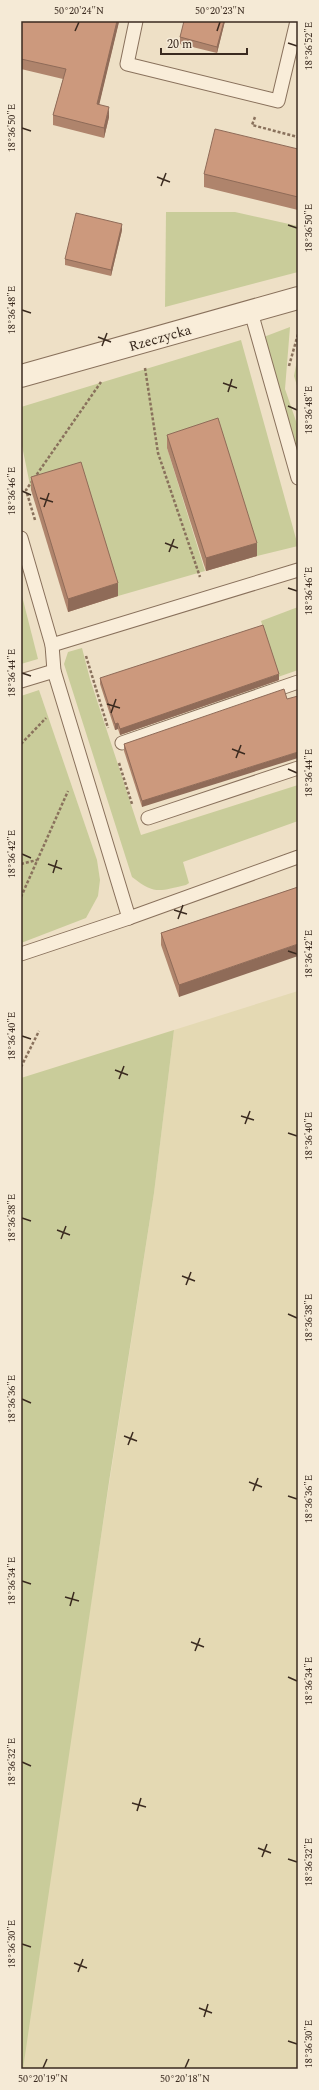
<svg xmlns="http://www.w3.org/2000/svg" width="319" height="2090" font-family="Spectral,serif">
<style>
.farmland{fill:#e4d9b3}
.green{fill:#c9cc9a}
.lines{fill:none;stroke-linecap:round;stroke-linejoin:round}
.service-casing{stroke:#89715c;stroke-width:15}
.minor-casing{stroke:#89715c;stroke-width:24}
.path{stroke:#89715c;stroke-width:2.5;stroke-dasharray:3 2;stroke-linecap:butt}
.service{stroke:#f9edd9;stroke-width:13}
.minor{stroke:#f9edd9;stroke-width:22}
.wall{fill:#af846c}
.shaded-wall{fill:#8f6b58}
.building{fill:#cc997d;stroke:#8f6b58}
.ticks{fill:none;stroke:#3a2a1f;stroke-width:1.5}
.labels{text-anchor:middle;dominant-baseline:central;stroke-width:3;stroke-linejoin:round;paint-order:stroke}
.street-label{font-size:14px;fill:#3a2a1f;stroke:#f5ead6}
.neatline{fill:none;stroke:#3a2a1f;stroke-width:1.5}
.ticks-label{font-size:10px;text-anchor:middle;fill:#3a2a1f}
</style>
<rect width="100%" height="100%" fill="#eee0c6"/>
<polygon class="farmland" points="298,991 298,2069 21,2069 21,2056 154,1193 174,1030"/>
<g class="green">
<polygon points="166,212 235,212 298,226 298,272 165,307"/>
<polygon points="290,327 285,389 298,427 298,459 261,338"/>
<polygon points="241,340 298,546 257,556 167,448 205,571 118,596 99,536 31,490 21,441 21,407"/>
<polygon points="298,355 298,389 294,376"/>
<polygon points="21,592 38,659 21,664"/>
<polygon points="298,607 298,670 278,677 261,621"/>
<path d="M82 648 90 679 141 835 298 785V821L183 862 189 883 186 885C159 891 155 895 132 877L64 664 68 652Z"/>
<polygon points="39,690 97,860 100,880 98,896 86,918 21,943 21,696"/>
<polygon points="174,1030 154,1193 109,1482 23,2069 21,2069 21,1078"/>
</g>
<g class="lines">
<defs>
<g id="service">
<polyline points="136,21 127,64 278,101 297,21"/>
<polyline points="251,312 298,478"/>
<polyline points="21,538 52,645 54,671 129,918"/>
<polyline points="52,645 298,570"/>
<polyline points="21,681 54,671"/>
<polyline points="122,743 298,682"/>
<polyline points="148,818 298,768"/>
<polyline points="21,954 129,918 298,857"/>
</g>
<polyline id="minor" points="21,376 298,298"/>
</defs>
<use href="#service" class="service-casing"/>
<use href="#minor" class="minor-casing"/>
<g class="path">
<polyline points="255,117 252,125 298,137"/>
<polyline points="289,366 298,334"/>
<polyline points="145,368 158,453 200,577"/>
<polyline points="35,520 26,490 101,382"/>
<polyline points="86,656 108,728"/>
<polyline points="21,744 46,718"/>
<polyline points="119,763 132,804"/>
<polyline points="21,864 37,860"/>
<polyline points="21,897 68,791"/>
<polyline points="21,1067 39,1031"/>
</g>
<use href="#service" class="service"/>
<use href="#minor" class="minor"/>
</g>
<g class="wall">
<polygon points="21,21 119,21 99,104 109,117 104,138 53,125 53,115 63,79 21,69"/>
<polygon points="225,21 217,53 180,44 180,37"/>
<polygon points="298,149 298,210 204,187 204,174"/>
<polygon points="122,230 111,276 65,265 65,259"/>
<polygon points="167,435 257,556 206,571 167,448"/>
<polygon points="31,477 118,596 68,612 31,490"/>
<polygon points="100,678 279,680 120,735 118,729 115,730 100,684"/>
<polygon points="287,699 142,807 124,751 124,744"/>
<polygon points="298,887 179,997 161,945 161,933"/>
</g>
<g class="shaded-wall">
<polygon points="117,21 119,21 119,22 97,114 97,104"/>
<polygon points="224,21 225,21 217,53 217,47"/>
<polygon points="109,107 109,117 104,138 104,128"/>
<polygon points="122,224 122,230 111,276 111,270"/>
<polygon points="257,543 257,556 206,571 206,558"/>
<polygon points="118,583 118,596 68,612 68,599"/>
<polygon points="279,674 279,680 120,735 120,729"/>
<polygon points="118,723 118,729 115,730 115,724"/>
<polygon points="298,752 298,758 142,807 142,801"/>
<polygon points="298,944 298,956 179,997 179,985"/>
</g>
<g class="building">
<polygon points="21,21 117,21 97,104 109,107 104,128 53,115 66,69 21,59"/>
<polygon points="184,21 224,21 217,47 180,37"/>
<polygon points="215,129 298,149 298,197 204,174"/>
<polygon points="76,213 122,224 111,270 65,259"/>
<polygon points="218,418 257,543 206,558 167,435"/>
<polygon points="81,462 118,583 68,599 31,477"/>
<polygon points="263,625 279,674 120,729 118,723 115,724 100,678"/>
<polygon points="284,689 287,699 298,696 298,752 142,801 124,744"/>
<polygon points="298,887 298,944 179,985 161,933"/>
</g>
<path class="ticks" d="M75 31 79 22M217 31 220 22M288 43 297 46M22 128 31 131M157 177 170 182M161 186 166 173M288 225 297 228M22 310 31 313M98 337 111 342M102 346 107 333M223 383 237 388M228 392 232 379M288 406 297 410M22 491 31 495M40 498 53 502M44 507 49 493M165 543 178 548M169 552 174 539M288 588 297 591M22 673 31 676M107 704 120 708M111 713 116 699M232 749 245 754M236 758 241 745M288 769 297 773M22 854 31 858M48 864 62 869M53 873 57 860M174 910 187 914M178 919 183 905M288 951 297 954M22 1036 31 1039M115 1070 128 1075M119 1079 124 1066M241 1116 254 1120M245 1124 250 1111M288 1133 297 1136M22 1218 31 1221M57 1230 70 1235M61 1239 66 1226M182 1276 195 1281M186 1285 191 1272M288 1314 297 1318M22 1399 31 1403M124 1436 137 1441M128 1445 133 1432M249 1482 262 1487M253 1491 258 1478M288 1496 297 1499M22 1581 31 1584M65 1597 79 1601M70 1606 74 1592M191 1642 204 1647M195 1651 200 1638M288 1677 297 1681M22 1762 31 1766M132 1803 146 1807M137 1811 141 1798M258 1848 271 1853M262 1857 267 1844M288 1859 297 1862M22 1944 31 1947M74 1963 87 1968M78 1972 83 1959M199 2008 212 2013M204 2017 208 2004M288 2041 297 2044M43 2068 47 2059M185 2068 189 2059"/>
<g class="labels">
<g class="street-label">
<text transform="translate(160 338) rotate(-16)">Rzeczycka</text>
</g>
</g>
<rect width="319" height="2090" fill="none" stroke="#f5ead6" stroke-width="44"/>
<path d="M161 48v6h86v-6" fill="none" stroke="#3a2a1f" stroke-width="2"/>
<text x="167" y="48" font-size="12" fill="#3a2a1f" stroke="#f5ead6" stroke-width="3" paint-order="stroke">20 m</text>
<rect x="22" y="22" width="275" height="2046" class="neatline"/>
<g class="ticks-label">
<text x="79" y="14">50°20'24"N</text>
<text x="220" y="14">50°20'23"N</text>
<text transform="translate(308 46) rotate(-90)" y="4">18°36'52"E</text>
<text transform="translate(11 128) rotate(-90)" y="4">18°36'50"E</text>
<text transform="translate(308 228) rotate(-90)" y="4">18°36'50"E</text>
<text transform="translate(11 310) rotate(-90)" y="4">18°36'48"E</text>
<text transform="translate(308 410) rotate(-90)" y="4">18°36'48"E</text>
<text transform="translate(11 491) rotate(-90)" y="4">18°36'46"E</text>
<text transform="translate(308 591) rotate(-90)" y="4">18°36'46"E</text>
<text transform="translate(11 673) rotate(-90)" y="4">18°36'44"E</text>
<text transform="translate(308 773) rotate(-90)" y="4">18°36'44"E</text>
<text transform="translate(11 854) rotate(-90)" y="4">18°36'42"E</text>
<text transform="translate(308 954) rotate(-90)" y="4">18°36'42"E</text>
<text transform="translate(11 1036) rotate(-90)" y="4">18°36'40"E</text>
<text transform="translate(308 1136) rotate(-90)" y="4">18°36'40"E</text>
<text transform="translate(11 1218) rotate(-90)" y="4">18°36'38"E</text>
<text transform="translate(308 1318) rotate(-90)" y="4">18°36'38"E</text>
<text transform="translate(11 1399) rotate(-90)" y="4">18°36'36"E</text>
<text transform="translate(308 1499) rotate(-90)" y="4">18°36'36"E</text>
<text transform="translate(11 1581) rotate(-90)" y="4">18°36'34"E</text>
<text transform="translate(308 1681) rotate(-90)" y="4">18°36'34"E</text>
<text transform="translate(11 1762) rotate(-90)" y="4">18°36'32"E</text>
<text transform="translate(308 1862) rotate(-90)" y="4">18°36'32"E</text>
<text transform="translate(11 1944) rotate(-90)" y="4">18°36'30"E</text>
<text transform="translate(308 2044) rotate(-90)" y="4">18°36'30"E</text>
<text x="43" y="2082">50°20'19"N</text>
<text x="185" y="2082">50°20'18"N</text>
</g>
</svg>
